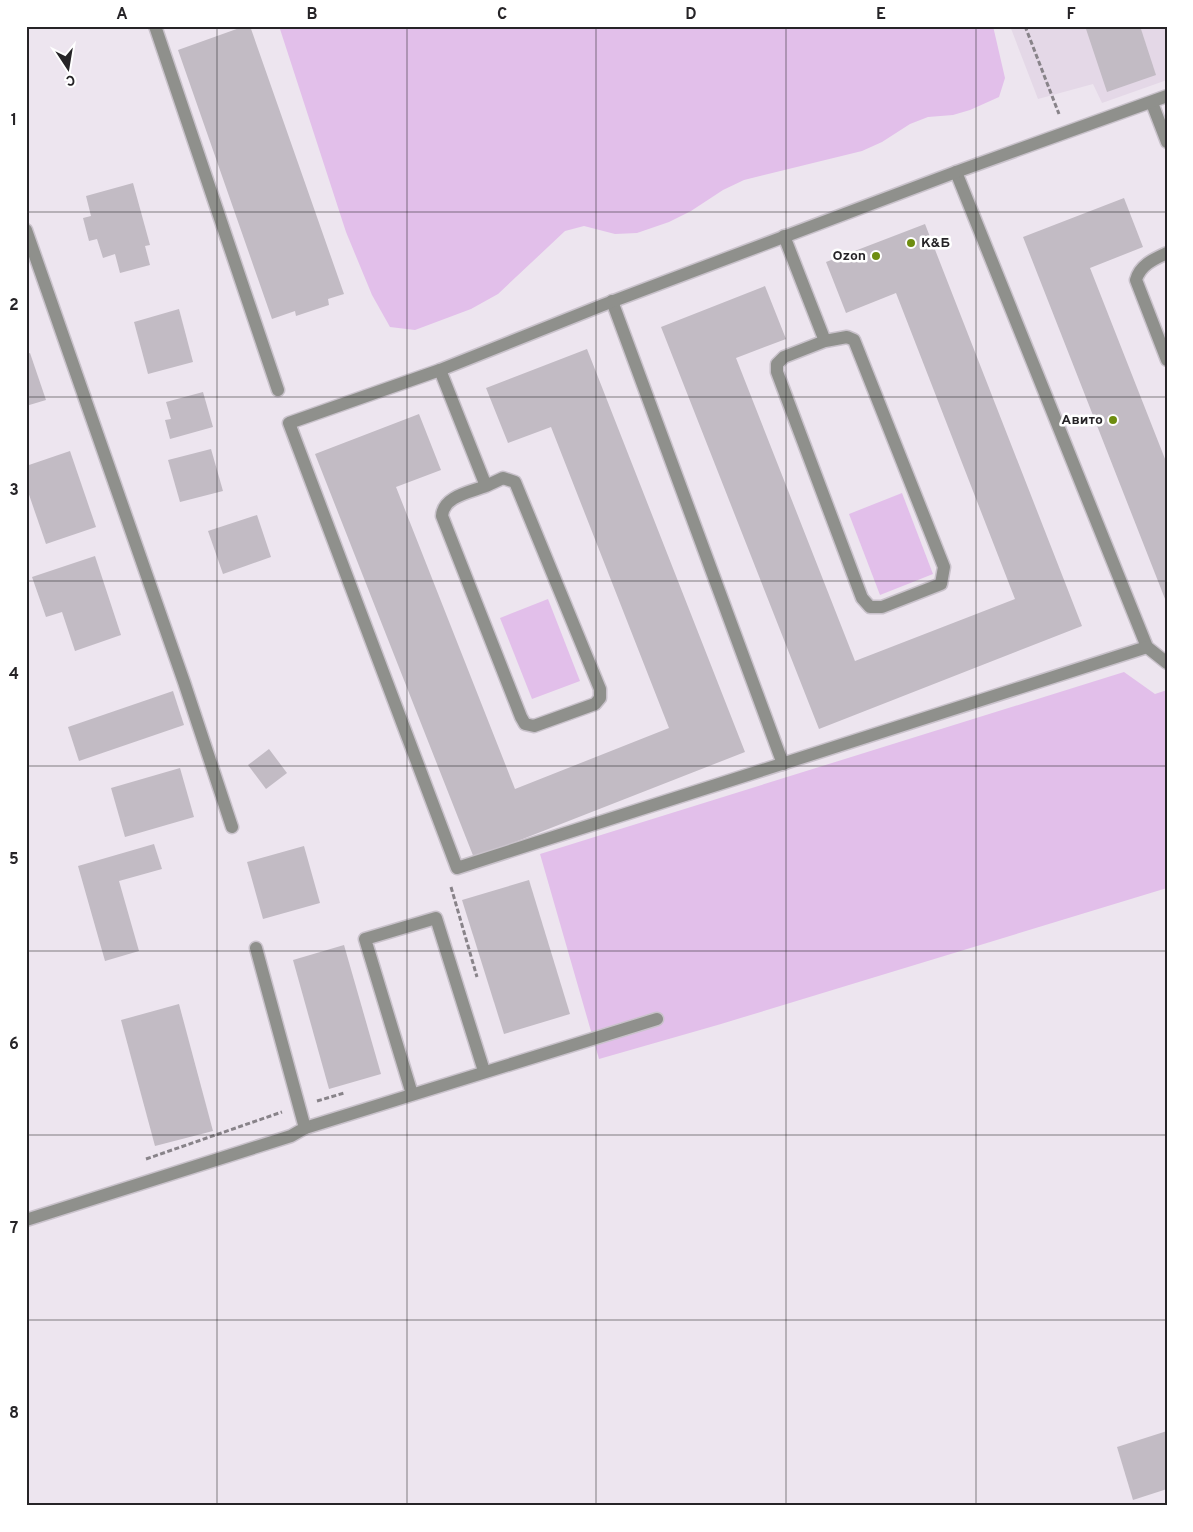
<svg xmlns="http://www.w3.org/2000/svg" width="1193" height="1532" font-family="Overpass,sans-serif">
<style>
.built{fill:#e4d8e7}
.green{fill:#e2bfea}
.building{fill:#c2bbc4}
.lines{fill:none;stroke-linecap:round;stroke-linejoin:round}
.minor-casing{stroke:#c9c2cb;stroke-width:15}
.path{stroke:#888389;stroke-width:3;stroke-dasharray:5 2.5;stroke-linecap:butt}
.minor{stroke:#8f908c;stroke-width:12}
.grid{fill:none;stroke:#262427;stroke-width:1;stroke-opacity:0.55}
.poi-dot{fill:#6e8d10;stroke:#fff;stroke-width:2}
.labels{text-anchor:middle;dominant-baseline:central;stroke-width:5;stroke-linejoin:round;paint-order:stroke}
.poi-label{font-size:14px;font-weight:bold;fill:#262427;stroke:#fff;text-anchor:end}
.neatline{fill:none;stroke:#262427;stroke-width:2}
.grid-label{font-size:16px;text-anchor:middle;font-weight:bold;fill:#262427}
</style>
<rect width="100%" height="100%" fill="#ede5ef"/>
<polygon class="built" points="1010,26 1167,26 1167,80 1102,103 1093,84 1038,99"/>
<g class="green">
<polygon points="279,26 993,26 1005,78 999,97 970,110 953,115 928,117 910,124 882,142 862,151 744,180 723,190 691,211 669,222 637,233 615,234 584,226 565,231 498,294 471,309 415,330 390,327 372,295 346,232"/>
<polygon points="902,493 933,574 880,595 849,514"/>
<polygon points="548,599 580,681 532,699 500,618"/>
<polygon points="1124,672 1155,694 1167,690 1167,888 721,1024 599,1059 540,854"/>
</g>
<g class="building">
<polygon points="245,26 250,26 344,294 328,299 329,305 296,316 295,311 272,319 178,50"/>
<polygon points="1085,26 1140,26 1156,75 1107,92"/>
<polygon points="133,183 150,245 145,246 150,265 120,273 115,254 103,258 97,239 89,241 83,218 91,216 86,196"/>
<polygon points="1124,198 1143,247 1090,268 1167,464 1167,604 1023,237"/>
<polygon points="925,224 1082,626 819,729 661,327 765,286 786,339 736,358 855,661 1015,599 896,293 846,313 826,262"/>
<polygon points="179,309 193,362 148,374 134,322"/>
<polygon points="587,349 745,752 474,858 315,454 419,414 441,470 396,487 515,789 669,728 551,427 508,443 486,388"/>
<polygon points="30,353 46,400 26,406 26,354"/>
<polygon points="203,392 213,427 170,439 165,420 171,419 166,402"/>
<polygon points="211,449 223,491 180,502 168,460"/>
<polygon points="70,451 96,527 46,544 26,486 26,466"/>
<polygon points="257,515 271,557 223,574 208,531"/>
<polygon points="95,556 121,635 75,651 62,612 46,617 32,577"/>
<polygon points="173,691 184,725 79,761 68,727"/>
<polygon points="269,749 287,773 266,789 248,765"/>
<polygon points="180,768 194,817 125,837 111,788"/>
<polygon points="154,844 162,869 119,881 139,951 105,961 78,866"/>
<polygon points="304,846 320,903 263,919 247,862"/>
<polygon points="529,880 570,1014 504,1034 462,900"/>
<polygon points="344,945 381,1074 329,1089 293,960"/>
<polygon points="179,1004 213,1131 155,1146 121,1020"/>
<polygon points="1167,1431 1167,1489 1133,1500 1117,1447"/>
</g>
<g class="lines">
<defs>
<g id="minor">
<polyline points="155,26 278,390"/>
<polyline points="1152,103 1167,142"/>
<polyline points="956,172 1147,647 1167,663"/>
<polyline points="26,230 184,682 232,827"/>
<polyline points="784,236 825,341 847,337 854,340 944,567 941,584 882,607 870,607 862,598 777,372 777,364 784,357 825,341"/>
<path d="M1167 253C1154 259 1140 265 1136 280L1167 360"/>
<polyline points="612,301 783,764"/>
<path d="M440 370 486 486 503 478 515 482 600 689V698L595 704 534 726 525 724 521 717 442 516C443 496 471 492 486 486"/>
<polyline points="1147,647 457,868 289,423 440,370 603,305 956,172 1167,96"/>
<polyline points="412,1094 365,939 436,918 484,1071"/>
<polyline points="305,1128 657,1019"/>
<polyline points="26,1220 291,1136 305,1128 256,948"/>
</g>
</defs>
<use href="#minor" class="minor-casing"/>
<g class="path">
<polyline points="1025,26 1059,114"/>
<polyline points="451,887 477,977"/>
<polyline points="317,1101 344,1093"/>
<polyline points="146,1159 282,1112"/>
</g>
<use href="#minor" class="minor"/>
</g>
<path class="grid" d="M217 26V1506M407 26V1506M596 26V1506M786 26V1506M976 26V1506M26 212H1167M26 397H1167M26 581H1167M26 766H1167M26 951H1167M26 1135H1167M26 1320H1167"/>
<g class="poi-dot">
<circle cx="911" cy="243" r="5"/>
<circle cx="876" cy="256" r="5"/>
<circle cx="1113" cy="420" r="5"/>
</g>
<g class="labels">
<g class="poi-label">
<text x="921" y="243" text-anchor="start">К&amp;Б</text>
<text x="866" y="256">Ozon</text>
<text x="1103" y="420">Авито</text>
</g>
</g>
<rect width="1193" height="1532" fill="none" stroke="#ffffff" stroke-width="55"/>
<g transform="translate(68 68) rotate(168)" stroke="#ffffff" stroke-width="4" paint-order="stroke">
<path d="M0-4L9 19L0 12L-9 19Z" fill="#262427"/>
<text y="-8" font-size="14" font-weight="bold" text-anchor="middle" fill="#262427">С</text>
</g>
<rect x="28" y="28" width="1138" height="1476" class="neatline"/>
<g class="grid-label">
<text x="122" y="19">A</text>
<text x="312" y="19">B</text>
<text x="502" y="19">C</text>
<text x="691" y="19">D</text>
<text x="881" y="19">E</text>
<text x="1071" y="19">F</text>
<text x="14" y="125">1</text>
<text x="14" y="310">2</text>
<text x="14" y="495">3</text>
<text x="14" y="679">4</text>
<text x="14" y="864">5</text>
<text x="14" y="1049">6</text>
<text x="14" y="1233">7</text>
<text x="14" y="1418">8</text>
</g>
</svg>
